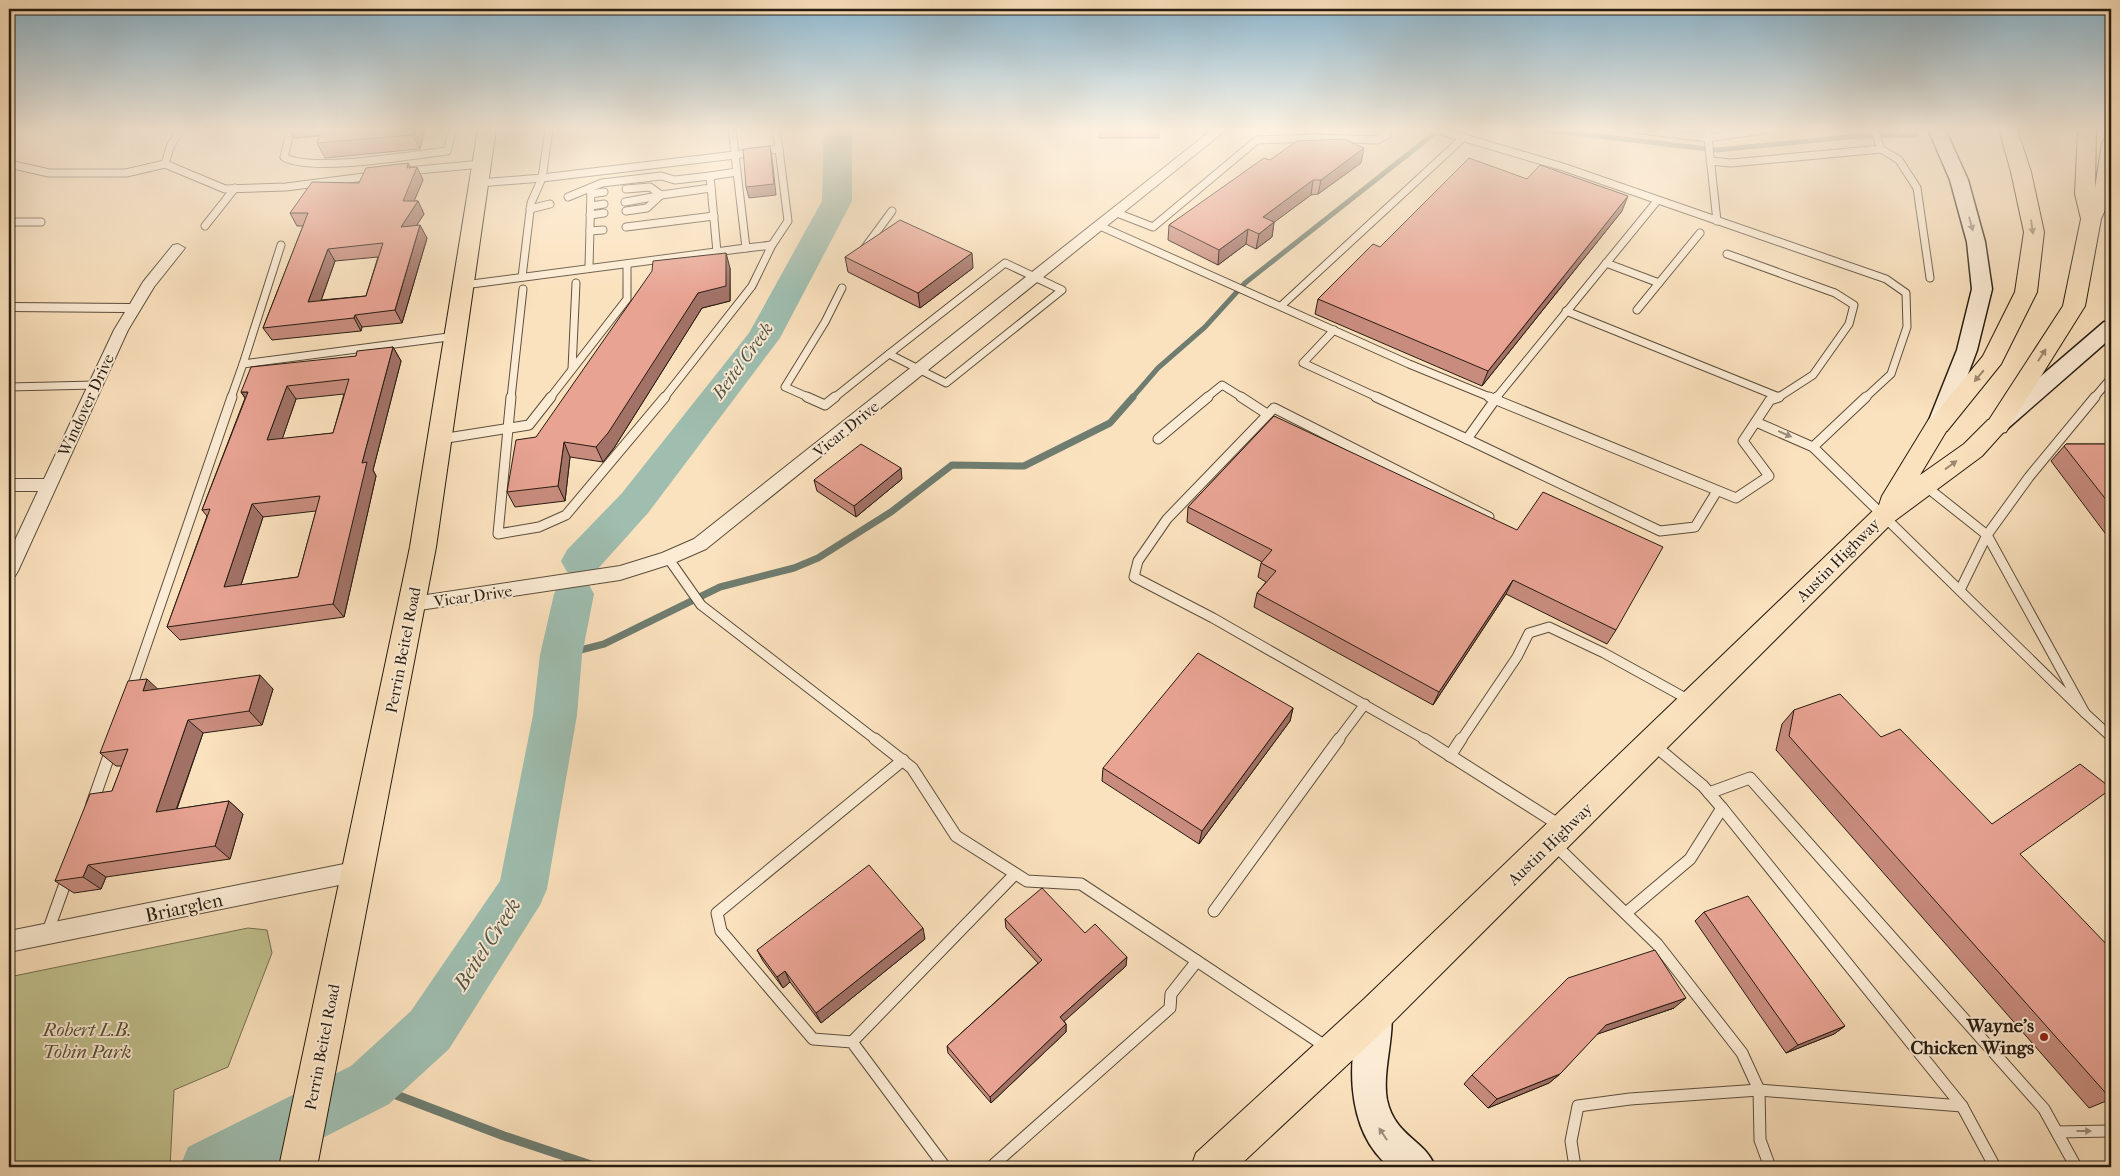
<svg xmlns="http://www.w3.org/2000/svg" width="2120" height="1176" font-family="'IM FELL French Canon',serif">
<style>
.green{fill:#c1c28f;stroke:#746f50}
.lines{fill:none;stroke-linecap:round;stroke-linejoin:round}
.stream-far2{stroke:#6f7d70;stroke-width:5}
.stream-far1{stroke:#6f7d70;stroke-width:7}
.stream{stroke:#6f7d70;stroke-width:9}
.river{fill:#9fbeb0;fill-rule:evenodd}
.lane-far2-casing{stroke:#5c4e3c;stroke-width:9}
.lane-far1-casing{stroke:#5c4e3c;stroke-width:11}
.lane-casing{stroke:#5c4e3c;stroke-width:13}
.street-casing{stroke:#5c4e3c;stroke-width:2}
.secondary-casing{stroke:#271c11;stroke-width:3}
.primary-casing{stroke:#271c11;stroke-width:2}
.highway-casing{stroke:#271c11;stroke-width:2}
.lane-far2{stroke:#fcecd5;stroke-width:7}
.lane-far1{stroke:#fcecd5;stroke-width:9}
.lane{stroke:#fcecd5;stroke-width:11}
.street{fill:#fcecd5;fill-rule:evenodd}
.secondary{fill:#fcecd5;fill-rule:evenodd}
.primary{fill:#fbe2be;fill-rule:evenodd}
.highway{fill:#fbe2be;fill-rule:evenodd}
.wall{fill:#c88c7e;stroke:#271c11;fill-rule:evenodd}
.shaded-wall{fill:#a27267;stroke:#271c11}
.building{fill:#e8a393;stroke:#271c11;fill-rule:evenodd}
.oneway{fill:#9c8e7d}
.oneway2{fill:#9c8970}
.poi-dot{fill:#8f2418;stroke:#fcecd5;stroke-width:2}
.labels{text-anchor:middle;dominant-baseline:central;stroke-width:4;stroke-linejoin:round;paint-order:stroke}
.street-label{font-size:16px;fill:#271c11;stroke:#fcecd5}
.water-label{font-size:18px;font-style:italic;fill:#515549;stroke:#fcecd5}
.near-street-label{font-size:19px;fill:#271c11;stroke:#fcecd5}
.near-poi-label{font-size:19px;font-weight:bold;fill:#271c11;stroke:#fcecd5;text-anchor:end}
.near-park-label{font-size:19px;font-style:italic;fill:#554e37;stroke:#fcecd5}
.near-water-label{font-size:21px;font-style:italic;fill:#515549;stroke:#fcecd5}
</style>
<rect width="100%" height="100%" fill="#fbe2be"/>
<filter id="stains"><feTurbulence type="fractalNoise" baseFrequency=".004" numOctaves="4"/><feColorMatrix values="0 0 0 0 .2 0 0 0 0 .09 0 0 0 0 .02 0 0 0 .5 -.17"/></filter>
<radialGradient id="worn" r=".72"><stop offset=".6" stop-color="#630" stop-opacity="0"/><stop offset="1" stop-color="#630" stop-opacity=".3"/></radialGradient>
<polygon class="green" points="248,928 267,930 272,953 228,1067 174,1090 170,1167 9,1167 9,977"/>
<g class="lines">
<g class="stream-far2">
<polyline points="1538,129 1717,150 1858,136 1916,135"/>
<polyline points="1132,398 1158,368 1205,327 1245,283 1440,129"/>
</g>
<polyline class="stream-far1" points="561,655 604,644 720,587 794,568 818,558 891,512 952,465 1024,466 1110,423 1133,397"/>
<polyline class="stream" points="370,1085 504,1136 597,1167"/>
<g class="river">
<polygon points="824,129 852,129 852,201 780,338 648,513 595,572 581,576 567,572 561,561 567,550 622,493 749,333 822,201"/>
<polygon points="574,578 588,583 594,594 582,655 577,715 547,889 540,905 449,1049 389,1104 266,1167 180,1167 188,1147 351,1066 411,1011 500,881 533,715 540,655 554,594 560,583"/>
</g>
<defs>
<g id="lane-far2">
<path d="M291 129 284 157C310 173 413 155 447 151L453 129"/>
<polyline points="1434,129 1563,167 1886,279 1906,293 1907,327 1891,374 1865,398"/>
<polyline points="1634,129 1708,138 1770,129"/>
<polyline points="1707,129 1717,221"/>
<polyline points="1874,129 1881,149 1899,160 1917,188 1930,278"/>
<polyline points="1710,161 1731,163 1881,149"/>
<polyline points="9,164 49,173 126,173 165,164 225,189 286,187 372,176"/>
<polyline points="165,164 170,147 180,129"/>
<polyline points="407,171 482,164"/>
<polyline points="479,183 542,178 549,129"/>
<polyline points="626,189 650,187 661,195 711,188"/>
<polyline points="591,194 604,192"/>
<polyline points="568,197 602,183 661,176 675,180 710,176"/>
<polyline points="625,202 658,196"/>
<polyline points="591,206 604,204"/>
<polyline points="530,209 550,204"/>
<polyline points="626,211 647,208 661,195"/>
<polyline points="1117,213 1153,227 1257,140 1317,138 1377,140 1387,135 1385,129"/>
<polyline points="590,215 604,213"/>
<polyline points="9,222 41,222"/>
<polyline points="205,226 235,188"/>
<polyline points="1100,226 1409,364 1492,398"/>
<polyline points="626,227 714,216"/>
<polyline points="590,231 603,230"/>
<polyline points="772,245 788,221 779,149"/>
<polyline points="864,249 892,211"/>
<polyline points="717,252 710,176 737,172"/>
<polyline points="1727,254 1835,293 1854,305 1849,324 1813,375 1779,397"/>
<polygon points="1005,263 1062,290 946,383 889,354"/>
<polyline points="1606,263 1659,283 1700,233"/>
<polyline points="589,268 591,188"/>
<polyline points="522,277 531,203 542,178 735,155 732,129"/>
<polyline points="464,285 746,248 735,155 779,149 776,129"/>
<polyline points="1281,306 1463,138"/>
<polyline points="1637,310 1659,283"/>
<polyline points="1566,311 1779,397 1775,398"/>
<polyline points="1334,330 1303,363 1379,398"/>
<polyline points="243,364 281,245"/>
<polyline points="572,369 576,283"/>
<polyline points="9,387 95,385"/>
<polyline points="231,398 243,364 456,336"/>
<polyline points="511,398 523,289"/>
<polyline points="550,398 627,299 627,264"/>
<polyline points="664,398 752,286 772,245 746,248"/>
<polyline points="810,398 785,387 825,322 842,288"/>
<polyline points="834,398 889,354"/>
<polyline points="1206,398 1222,385 1243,398"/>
<polyline points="1496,398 1657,201"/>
<polyline points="2094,398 2111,378"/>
</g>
<g id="lane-far1">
<polyline points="511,397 498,534 539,527 566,515 665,397"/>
<polyline points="807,397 825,405 835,397"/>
<polyline points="1241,397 1267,414"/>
<polyline points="1376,397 1467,439 1497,397"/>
<polyline points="1489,397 1736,498 1769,476 1743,441 1770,400 1779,397"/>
<polyline points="1756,422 1813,447 2085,713 1987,535 1924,485"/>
<polyline points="441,439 529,425 551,397"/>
<polyline points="1158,439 1208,397"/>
<polyline points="1467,439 1660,531 1695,527 1717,491"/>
<polyline points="1813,447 1866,397"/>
<polyline points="668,558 701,605 876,740"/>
<polyline points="1960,590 1987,535 2029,477 2095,397"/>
<polyline points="131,690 232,397"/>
<polyline points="2085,713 2111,737"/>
<polyline points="1338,740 1365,704"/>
<polyline points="1426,740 1213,618 1134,577 1138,561 1167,519 1274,408 1489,517"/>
<polyline points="1461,740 1517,657 1529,633 1549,627 1604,653 1691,701"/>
</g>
<g id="lane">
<polyline points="875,739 912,768 956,836 1027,881 1081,884 1328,1048"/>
<polyline points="1424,739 1561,826"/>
<polyline points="1654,745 1703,786 1722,808 1962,1106 1995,1167"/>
<polyline points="1450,756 1461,739"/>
<polyline points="903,760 717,913 721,931 813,1039 852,1042 945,1167"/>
<polyline points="1709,793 1750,778 2044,1109 2076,1167"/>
<polyline points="92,804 111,750"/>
<polyline points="1554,844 1657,944 1742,1053 1759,1090 1760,1140 1770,1167"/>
<polyline points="1214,911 1339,739"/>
<polyline points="1626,913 1690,859 1722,808"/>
<polyline points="47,934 67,878"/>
<polyline points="852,1042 1015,874"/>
<polyline points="2057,1132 2111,1131"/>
<polyline points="991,1167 1170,1008 1171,994 1197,961"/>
<polyline points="1575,1167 1571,1141 1578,1106 1630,1099 1759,1090 1962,1106"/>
</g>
<g id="street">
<polygon points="1213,129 1227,129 706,549 674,563 620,580 413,611 407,609 404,604 407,599 413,597 620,566 662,553 694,539"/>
<polygon points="178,244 185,248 154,287 128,330 18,571 15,576 9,578 9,553 38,491 9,491 9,479 44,479 114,330 125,312 9,311 9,303 130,304 143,282 173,245"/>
<polygon points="359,861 366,864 369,871 366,878 359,881 9,952 9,931"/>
</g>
<g id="secondary">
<polygon points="1928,129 1945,129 1968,180 1985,242 1992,289 1977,350 1949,425 1946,430 1938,433 1930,430 1927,425 1957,350 1972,289 1967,242 1950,180"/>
<polygon points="2111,321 2111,338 2007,429 1999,432 1991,429 1988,424 1991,419 2104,322"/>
<path d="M1377 996 1388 1001C1399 1026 1381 1068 1387 1100 1395 1137 1426 1140 1435 1167H1390C1344 1131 1345 1051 1366 1001Z"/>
</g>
<g id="primary">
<polygon points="478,129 496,129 436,547 317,1167 279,1167 410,547"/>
<polygon points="1938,417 1947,419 1950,425 1920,475 1964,444 1988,420 1997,418 2006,420 2009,426 1982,456 1893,522 1390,1025 1238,1167 1191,1167 1196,1153 1364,999 1879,505 1882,496 1929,419"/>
</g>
<g id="highway">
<polygon points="1999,129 2017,129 2031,172 2044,232 2037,292 2001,364 1947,431 1938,433 1929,431 1926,425 1983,356 2015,292 2024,232 2011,172"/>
<polygon points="2078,129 2096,129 2095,188 2102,143 2104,139 2111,137 2111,196 2101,219 2085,306 2006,432 1997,434 1988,432 1985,426 2063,306 2081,219 2075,194"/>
</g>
</defs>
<use href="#lane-far2" class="lane-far2-casing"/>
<use href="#lane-far1" class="lane-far1-casing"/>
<use href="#lane" class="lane-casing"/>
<use href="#street" class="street-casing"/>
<use href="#secondary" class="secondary-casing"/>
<use href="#primary" class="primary-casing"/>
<use href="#highway" class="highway-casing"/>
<use href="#lane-far2" class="lane-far2"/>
<use href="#lane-far1" class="lane-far1"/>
<use href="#lane" class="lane"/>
<use href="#street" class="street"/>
<use href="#secondary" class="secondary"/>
<use href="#primary" class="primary"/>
<use href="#highway" class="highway"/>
</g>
<g class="wall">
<polygon points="289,129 425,129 420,149 325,158 317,143 320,136 294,138"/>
<polygon points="1099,129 1160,129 1159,138 1099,138"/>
<polygon points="1270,160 1361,163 1318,194 1311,195 1274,222 1272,237 1256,249 1246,244 1218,265 1168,240 1169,225"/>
<path d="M408 163 411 168 417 167 423 180 414 201H418L424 214 416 226 427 238 402 323 362 327 361 331 272 340 263 328 303 226H297L290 213ZM378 257 366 296 321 300 335 261Z"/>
<polygon points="1527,179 1622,211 1482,386 1315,314 1318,299 1380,247"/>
<polygon points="845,257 973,268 920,308 848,272"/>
<polygon points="730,268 730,301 702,308 614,448 603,462 570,457 565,501 515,507 507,492 536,437"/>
<path d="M393 347 401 361 373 470 376 476 344 617 180 640 167 627 207 516 202 510 245 398 241 392 356 356ZM344 394 333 433 282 439 296 399ZM316 511 298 577 241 585 263 517Z"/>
<polygon points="1274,416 1616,630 1607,644 1506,594 1433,705 1254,607 1257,593 1266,582 1258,577 1261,563 1262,562 1187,522 1188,507"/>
<polygon points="2066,444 2111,444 2111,541 2051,461"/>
<polygon points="902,479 856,517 817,491 814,480"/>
<polygon points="158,689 273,689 262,725 203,733 177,809 229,801 243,814 230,859 106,877 101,889 74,893 55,881 112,791 122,766 116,766 100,753"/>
<polygon points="1293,708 1290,721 1199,844 1102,781 1103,768"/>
<polygon points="1794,710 1881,737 2020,854 2111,1099 2089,1108 1776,750 1782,724"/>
<polygon points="1704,912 1845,1026 1834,1034 1786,1053 1695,921"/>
<polygon points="1005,919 1085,933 1126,966 1064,1021 1066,1024 1066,1032 991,1103 948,1053 947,1046 1038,963 1006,928"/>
<polygon points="925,939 821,1023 790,982 783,988 763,961 757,950"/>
<polygon points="1674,1008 1597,1034 1560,1074 1549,1083 1488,1108 1464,1084 1472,1075"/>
</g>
<g class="shaded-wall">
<polygon points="289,129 345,129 344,133 294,138"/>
<polygon points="415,129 425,129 420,149 413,135"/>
<polygon points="770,146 772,157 776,195 749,198 746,187"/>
<polygon points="1364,148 1361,163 1318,194 1321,180"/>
<polygon points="408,163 414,175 417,167 423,180 409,213 403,201"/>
<polygon points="1313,180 1311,195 1261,232 1263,217"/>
<polygon points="1628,196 1622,211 1482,386 1488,371"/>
<polygon points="418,201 424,214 407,240 401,227"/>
<polygon points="1274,222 1272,237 1256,249 1259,234"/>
<polygon points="420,225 427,238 402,323 395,310"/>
<polygon points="1248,229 1246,244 1218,265 1219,250"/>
<polygon points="328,249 335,261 316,315 308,302"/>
<polygon points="726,253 730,268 730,301 702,308 614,448 603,462 596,447 698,293"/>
<polygon points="972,253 973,268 920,308 918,293"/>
<polygon points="355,315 362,327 361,331 354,318"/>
<polygon points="393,347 401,361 373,470 376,476 344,617 333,604 362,463"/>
<polygon points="287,386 296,399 277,454 267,440"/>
<polygon points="241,392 248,392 251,406"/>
<polygon points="564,442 570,457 565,501 558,486"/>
<polygon points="901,468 902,479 856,517 854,506"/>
<polygon points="252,504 263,517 236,600 224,587"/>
<polygon points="1513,580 1506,594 1433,705 1439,692"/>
<polygon points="260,675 273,689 262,725 249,711"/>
<polygon points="147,679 162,693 143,691"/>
<polygon points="1293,708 1290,721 1199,844 1202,831"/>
<polygon points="188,720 203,733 171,824 156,812"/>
<polygon points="229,801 243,814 230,859 215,846"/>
<polygon points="88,865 106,877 101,889 83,877"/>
<polygon points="923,928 925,939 821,1023 816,1013"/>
<polygon points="1127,957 1126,966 1060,1025 1060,1017"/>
<polygon points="785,971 790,982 783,988 777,977"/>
<polygon points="1686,998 1674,1008 1595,1035 1606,1025"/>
<polygon points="1066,1024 1066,1032 991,1103 990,1097"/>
<polygon points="1845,1026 1834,1034 1786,1053 1798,1045"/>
<polygon points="1560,1074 1549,1083 1488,1108 1497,1099"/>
</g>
<g class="building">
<polygon points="322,129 415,129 413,135 317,143"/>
<polygon points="1344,139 1364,148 1321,180 1313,180 1263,217 1274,222 1259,234 1248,229 1219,250 1169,225 1264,158 1270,160 1297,141"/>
<polygon points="770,146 774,184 746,187 743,149"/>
<polygon points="1469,158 1527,179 1540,165 1628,196 1488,371 1318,299 1373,244 1380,247"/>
<path d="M408 163 407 168 417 167 403 201H418L401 227 420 225 395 310 355 315 354 318 263 328 308 213H290L312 182 359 183 366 168ZM383 243 366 296 308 302 328 249Z"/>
<polygon points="900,220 972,253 918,293 845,257"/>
<polygon points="726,253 726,286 698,293 608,433 596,447 564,442 558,486 507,492 516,440 536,437 652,271 653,261"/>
<path d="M393 347 362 463 367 462 333 604 167 627 210 509 202 510 248 392H241L251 367 356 356 357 351ZM349 379 333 433 267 440 287 386ZM320 496 298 577 224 587 252 504Z"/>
<polygon points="1274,416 1517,530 1543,492 1663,547 1616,630 1513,580 1439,692 1257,593 1276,571 1261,563 1272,550 1188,507"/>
<polygon points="861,444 901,468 854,506 814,480"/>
<polygon points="2066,444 2111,444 2111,506 2064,446"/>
<polygon points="1198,653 1293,708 1202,831 1103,768"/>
<polygon points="260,675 249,711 188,720 156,812 229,801 215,846 88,865 83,877 55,881 90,794 112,791 128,749 100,753 128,681 147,679 143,691"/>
<polygon points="1840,694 1881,737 1900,729 1992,824 2080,764 2111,788 2111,789 2020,854 2111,949 2111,1099 1789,736 1794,710"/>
<polygon points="869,865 923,928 816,1013 785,971 777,977 757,950"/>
<polygon points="1042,888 1085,933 1095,924 1127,957 1060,1017 1066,1024 990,1097 947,1046 1042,960 1005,919"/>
<polygon points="1748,896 1845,1026 1798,1045 1704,912"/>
<polygon points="1655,950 1686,998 1606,1025 1560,1074 1497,1099 1472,1075 1568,978"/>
</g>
<defs><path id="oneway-solid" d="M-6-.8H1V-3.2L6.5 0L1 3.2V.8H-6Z" transform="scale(1.25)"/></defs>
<g class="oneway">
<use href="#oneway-solid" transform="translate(1971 224) rotate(75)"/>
<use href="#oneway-solid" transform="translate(1785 434) rotate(24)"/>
<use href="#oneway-solid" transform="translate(2084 1131)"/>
<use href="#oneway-solid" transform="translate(1383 1134) rotate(-123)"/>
</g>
<g class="oneway2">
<use href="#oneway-solid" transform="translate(2032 227) rotate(82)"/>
<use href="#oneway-solid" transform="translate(2042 355) rotate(-57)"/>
<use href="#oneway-solid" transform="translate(1979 376) rotate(130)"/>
<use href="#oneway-solid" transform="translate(1951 465) rotate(-36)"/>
</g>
<linearGradient id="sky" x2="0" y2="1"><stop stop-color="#8bb8d2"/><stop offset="0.44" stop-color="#fdf2e2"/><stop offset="1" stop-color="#fdf2e2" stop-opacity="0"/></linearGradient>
<rect width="2120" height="294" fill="url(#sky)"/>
<circle class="poi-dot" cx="2044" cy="1037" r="5"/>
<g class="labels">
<g class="street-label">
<text transform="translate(86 405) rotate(-65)">Windover Drive</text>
<text transform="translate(846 429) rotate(-39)">Vicar Drive</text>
<text transform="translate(1838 560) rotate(-45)">Austin Highway</text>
<text transform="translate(473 596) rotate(-8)">Vicar Drive</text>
<text transform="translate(403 650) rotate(-79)">Perrin Beitel Road</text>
<text transform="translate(1550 844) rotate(-44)">Austin Highway</text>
<text transform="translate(322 1047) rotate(-79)">Perrin Beitel Road</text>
</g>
<g class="water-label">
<text transform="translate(743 361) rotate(-54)">Beitel Creek</text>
</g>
<g class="near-street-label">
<text transform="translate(184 908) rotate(-12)">Briarglen</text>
</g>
<g class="near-poi-label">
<text x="2034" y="1026">Wayne's<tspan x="2034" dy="22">Chicken Wings</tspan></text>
</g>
<g class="near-park-label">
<text x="87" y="1030">Robert L.B.<tspan x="87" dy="22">Tobin Park</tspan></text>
</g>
<g class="near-water-label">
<text transform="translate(487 944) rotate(-57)">Beitel Creek</text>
</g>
</g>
<rect width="2120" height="1176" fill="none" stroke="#fbe2be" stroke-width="30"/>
<rect x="10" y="10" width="2100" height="1156" fill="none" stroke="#271c11" stroke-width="2.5"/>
<rect x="15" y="15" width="2090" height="1146" fill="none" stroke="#271c11"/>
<rect width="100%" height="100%" filter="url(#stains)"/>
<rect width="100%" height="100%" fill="url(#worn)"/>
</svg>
